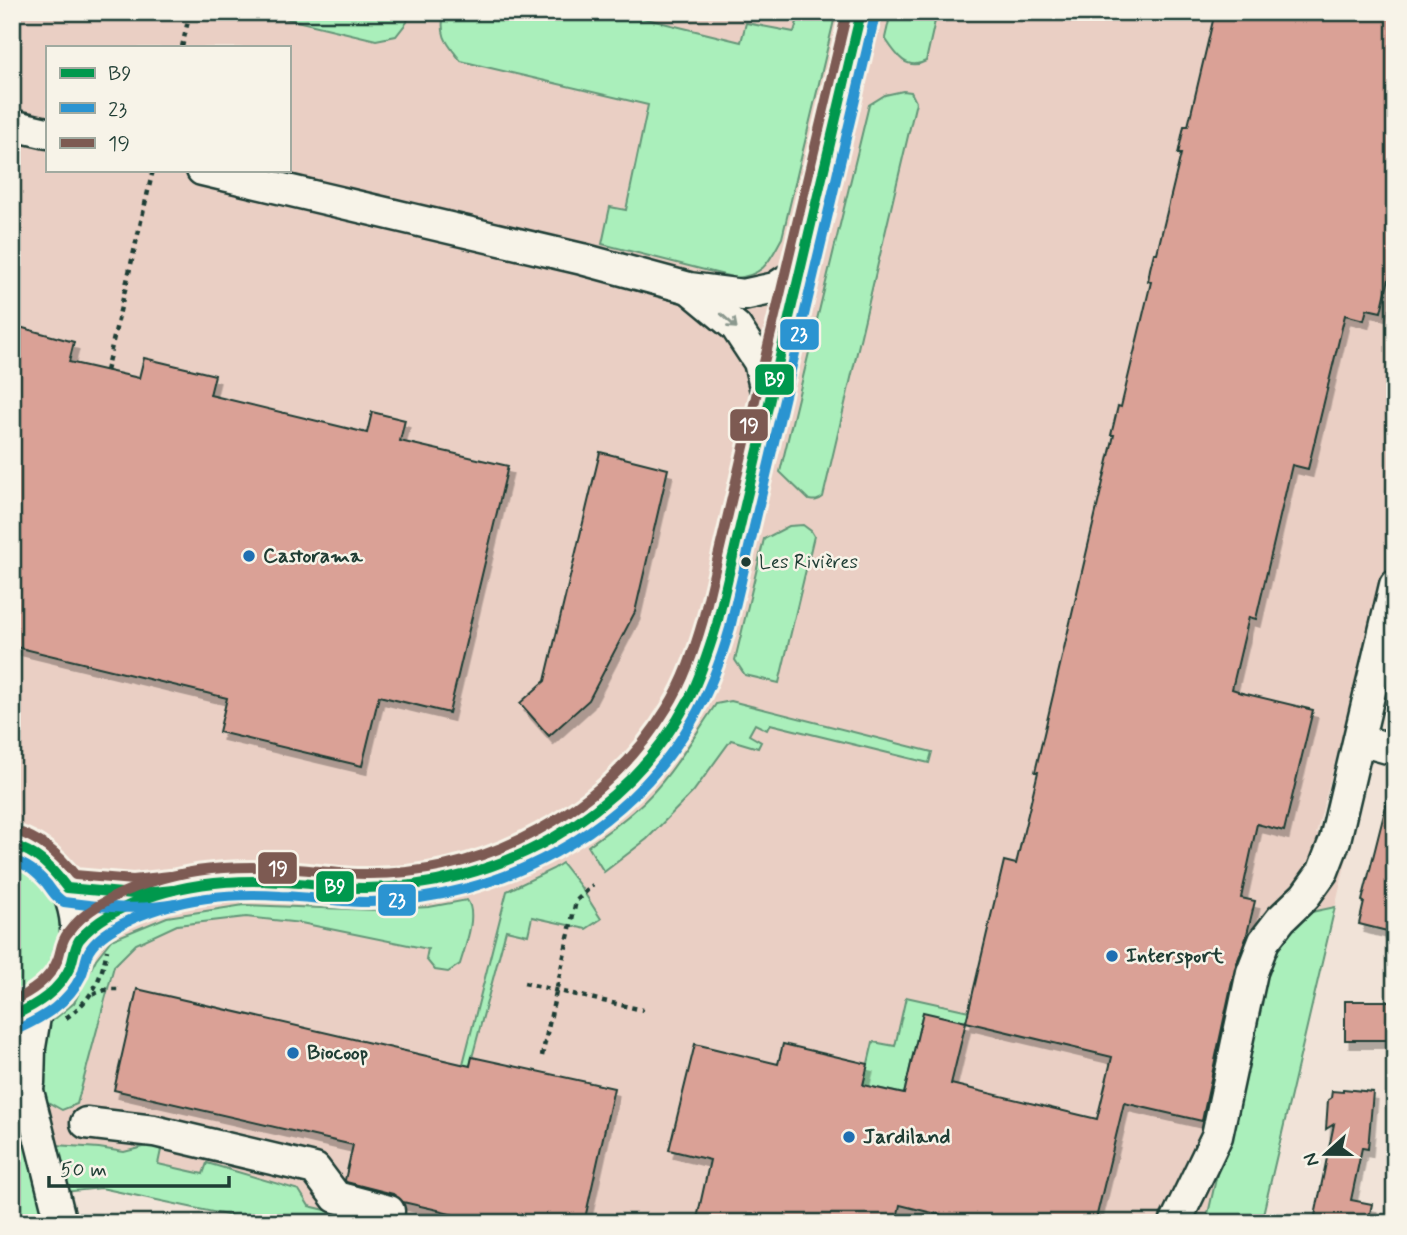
<svg xmlns="http://www.w3.org/2000/svg" width="1407" height="1235" font-family="Mynerve,sans-serif">
<style>
.built{fill:#eacfc4;fill-rule:evenodd}
.green{fill:#aaefbb;stroke:#649678;stroke-width:2}
.building{fill:#daa196;stroke:#1f3d34;stroke-width:2;fill-rule:evenodd;filter:url(#shadow)}
.lines{fill:none;stroke-linecap:round;stroke-linejoin:round}
.minor-casing{stroke:#1f3d34;stroke-width:35}
.path{stroke:#1f3d34;stroke-width:4.5;stroke-dasharray:5 5;stroke-linecap:butt}
.minor{stroke:#f7f3e8;stroke-width:30}
.bus-1-casing{stroke:#f7f3e8;stroke-width:16}
.bus-2-casing{stroke:#f7f3e8;stroke-width:16}
.bus-3-casing{stroke:#f7f3e8;stroke-width:16}
.bus-1{stroke:#00984d;stroke-width:10}
.bus-2{stroke:#2b94d1;stroke-width:10}
.bus-3{stroke:#7d5a52;stroke-width:10}
.oneway{stroke:#8b988e}
.poi-dot{fill:#1f6fb2;stroke:#f7f3e8;stroke-width:2.5}
.bus-dot{fill:#1f3d34;stroke:#f7f3e8;stroke-width:2.5}
.labels{text-anchor:middle;dominant-baseline:central;stroke-width:5;stroke-linejoin:round;paint-order:stroke}
.bus-label{font-size:19px;fill:#1f3d34;stroke:#f7f3e8;text-anchor:start}
.poi-label{font-size:21px;font-weight:bold;fill:#1f3d34;stroke:#f7f3e8;text-anchor:start}
.line-badge{stroke:#f7f3e8;stroke-width:2.5}
.badge-label{font-size:19px;text-anchor:middle;font-weight:bold;fill:#fff}
</style>
<defs>
<filter id="shadow"><feDropShadow dx="4.5" dy="8" stdDeviation="0" flood-color="#0004"/></filter>
</defs>
<rect width="100%" height="100%" fill="#f1e3d8"/>
<filter id="ink" filterUnits="userSpaceOnUse"><feTurbulence type="fractalNoise" baseFrequency=".0143" numOctaves="2"/><feDisplacementMap in="SourceGraphic" scale="14" xChannelSelector="R" yChannelSelector="G"/><feConvolveMatrix kernelMatrix="1 2 1 2 8 2 1 2 1" color-interpolation-filters="sRGB"/></filter>
<g filter="url(#ink)">
<path class="built" d="M12 12H1395V536L1316 834 1350 844 1261 1223H264L101 1188 54 1193 28 1091 45 1027 74 1003 96 959 82 883 12 839ZM47 47H289V170H47Z"/>
<g class="green">
<polygon points="259,12 410,12 407,22 396,36 376,40"/>
<path d="M444 12H618L741 42 746 23 794 32 800 12H836L782 238C769 261 765 275 736 278L602 244 610 207 626 210 648 105 461 61C447 43 439 37 444 12Z"/>
<path d="M891 12H937L926 61C906 72 895 53 885 38Z"/>
<path d="M903 91 911 92 916 102 823 497C818 501 815 501 809 500L780 472 869 105 885 95Z"/>
<polygon points="803,525 811,531 814,536 779,683 745,675 735,660 764,539 789,526"/>
<path d="M731 701 932 752 929 763 770 724 767 730 755 724 749 735 761 742 758 748 731 740 693 792 647 839 604 872 588 846C604 834 621 823 636 809 668 782 692 739 716 704Z"/>
<path d="M12 860C58 876 73 931 47 970 39 983 26 990 12 996Z"/>
<polygon points="562,863 580,886 601,919 586,929 532,917 528,935 506,930 469,1069 462,1068 507,891 553,869"/>
<path d="M467 900C478 914 465 947 460 964L448 972 435 970 426 959 428 949 301 923 246 917 177 925 136 944 114 966 77 1104 62 1110 46 1101 38 1068 45 1027 74 1003 96 959 111 940 167 917 244 905 372 910 429 907Z"/>
<polygon points="1335,907 1261,1223 1206,1223 1264,965 1293,916"/>
<polygon points="906,997 969,1011 966,1022 923,1013 904,1094 863,1085 873,1042 895,1046"/>
<polygon points="12,1074 42,1144 99,1148 124,1152 151,1145 161,1150 158,1164 203,1174 207,1163 299,1190 309,1206 380,1223 264,1223 101,1188 54,1193 61,1223 12,1223"/>
</g>
<g class="building">
<path d="M1215 12H1395V253L1381 312 1367 309 1364 320 1345 315 1308 469 1292 465 1256 619 1249 617 1232 689 1238 691V692L1313 710 1284 831 1257 824 1241 898 1255 901 1246 938 1235 968 1202 1121 1124 1103 1095 1223H973L900 1205 896 1223H696L710 1160 669 1150 695 1044 778 1064 783 1044 868 1064 863 1085 904 1094 923 1012 966 1022 1004 861 1016 864 1038 772H1035L1114 435H1111L1114 423 1118 406 1121 407 1151 282 1148 281 1150 269 1154 253H1157L1181 154H1178L1184 126H1188ZM966 1022 1112 1057 1097 1119 951 1084Z"/>
<polygon points="12,325 74,342 69,362 139,378 144,358 215,375 210,395 367,433 372,412 405,420 400,441 508,466 449,713 379,696 362,766 219,732 227,698 12,646"/>
<polygon points="600,452 668,469 635,612 589,700 549,736 520,703 545,681"/>
<polygon points="1388,798 1395,799 1395,933 1359,924 1364,902 1362,901"/>
<polygon points="137,989 470,1066 472,1057 614,1088 584,1223 486,1223 438,1211 438,1210 403,1202 393,1194 346,1182 345,1180 353,1145 114,1090"/>
<rect x="1345" y="1001" width="50" height="39"/>
<polygon points="1343,1089 1373,1092 1368,1149 1362,1148 1351,1200 1372,1204 1368,1223 1346,1223 1315,1216 1334,1124 1326,1129 1328,1100 1331,1098 1332,1091 1343,1092"/>
</g>
<g class="lines">
<defs>
<g id="minor">
<polyline points="12,125 47,133"/>
<polyline points="202,170 582,259 689,288 743,295 775,288 801,271"/>
<polyline points="690,289 736,327 759,362 768,399"/>
<polyline points="1359,740 1395,750"/>
<path d="M12 845C71 857 95 937 60 983 46 1001 32 1008 12 1016"/>
<polyline points="67,888 118,893 151,894"/>
<path d="M77 944C83 937 90 930 97 924 141 890 211 879 265 880 313 881 359 891 406 887 518 876 620 812 678 716 691 696 703 668 711 646 720 622 724 595 730 570 738 536 746 501 754 467 790 315 826 164 861 12"/>
<polyline points="12,1052 28,1091 61,1223"/>
<polyline points="29,1083 30,1047 37,1005"/>
<polyline points="86,1123 154,1131 315,1169 336,1197 389,1211"/>
<polyline points="1175,1223 1217,1136 1252,972 1264,941 1281,919 1305,896 1323,871 1335,840 1395,585"/>
</g>
</defs>
<use href="#minor" class="minor-casing"/>
<g class="path">
<polyline points="182,47 190,12"/>
<polyline points="106,371 153,170"/>
<polyline points="524,983 643,1010"/>
<polyline points="93,994 108,989 118,989"/>
<path d="M66 1018C92 999 101 981 107 950"/>
<polyline points="542,1056 576,901 593,885"/>
</g>
<use href="#minor" class="minor"/>
<defs>
<g id="bus-1">
<path d="M12 845C37 852 52 868 67 888L133 894 173 890"/>
<path d="M12 1016C37 1005 60 991 71 965 74 957 74 948 79 940 98 917 128 904 156 895 197 882 239 879 282 882 310 883 338 888 366 888 497 888 628 816 689 699 701 675 709 650 717 624L861 12"/>
</g>
<g id="bus-2">
<path d="M12 860C27 864 37 873 47 884 52 891 56 898 64 902 101 907 138 911 176 904"/>
<path d="M18 1029C44 1017 68 1003 81 976 85 968 85 958 89 951 101 930 139 915 161 908 200 896 240 893 281 896 311 897 340 902 370 902 499 900 627 833 692 721 709 692 721 660 730 628L875 15"/>
</g>
<g id="bus-3">
<path d="M16 831C41 839 59 854 75 875L133 880 170 876"/>
<path d="M12 1001C31 992 50 980 58 959 61 951 61 942 67 934 86 907 120 892 151 882 193 868 237 865 281 868 309 869 337 874 366 874 486 875 604 812 667 708 684 681 694 651 703 620L847 12"/>
</g>
</defs>
<use href="#bus-1" class="bus-1-casing"/>
<use href="#bus-2" class="bus-2-casing"/>
<use href="#bus-3" class="bus-3-casing"/>
<use href="#bus-1" class="bus-1"/>
<use href="#bus-2" class="bus-2"/>
<use href="#bus-3" class="bus-3"/>
</g>
<defs><path id="oneway-shaft" d="M-6 0H5M1.5-3L5.5 0L1.5 3" fill="none" stroke-width="1.6" stroke-linecap="round" stroke-linejoin="round" transform="scale(1.75)"/></defs>
<use class="oneway" href="#oneway-shaft" transform="translate(729 321) rotate(42)"/>
</g>
<g class="poi-dot">
<circle cx="249" cy="556" r="7"/>
<circle cx="1112" cy="956" r="7"/>
<circle cx="293" cy="1053" r="7"/>
<circle cx="849" cy="1137" r="7"/>
</g>
<circle class="bus-dot" cx="746" cy="562" r="6"/>
<g class="labels">
<g class="bus-label">
<text x="759" y="562">Les Rivières</text>
</g>
<g class="poi-label">
<text x="263" y="556">Castorama</text>
<text x="1126" y="956">Intersport</text>
<text x="307" y="1053">Biocoop</text>
<text x="863" y="1137">Jardiland</text>
</g>
</g>
<g class="line-badge">
<rect x="779" y="318" width="41" height="33" rx="7" fill="#2b94d1"/>
<rect x="754" y="363" width="41" height="33" rx="7" fill="#00984d"/>
<rect x="729" y="408" width="40" height="34" rx="7" fill="#7d5a52"/>
<rect x="257" y="851" width="41" height="34" rx="7" fill="#7d5a52"/>
<rect x="315" y="870" width="40" height="33" rx="7" fill="#00984d"/>
<rect x="377" y="883" width="40" height="34" rx="7" fill="#2b94d1"/>
</g>
<g class="badge-label">
<text x="799" y="341">23</text>
<text x="775" y="386">B9</text>
<text x="749" y="432">19</text>
<text x="278" y="875">19</text>
<text x="335" y="893">B9</text>
<text x="397" y="907">23</text>
</g>
<rect width="1407" height="1235" fill="none" stroke="#f7f3e8" stroke-width="42"/>
<rect x="21" y="21" width="1365" height="1193" fill="none" stroke="#1f3d34" stroke-width="2.5" filter="url(#ink)"/>
<rect x="46" y="46" width="245" height="126" fill="#f7f3e8" stroke="#a1aaa0" stroke-width="2"/>
<rect x="60" y="68" width="35" height="10" fill="#00984d" stroke="#a1aaa0" stroke-width="2"/>
<text x="108" y="80" font-size="21" fill="#1f3d34">B9</text>
<rect x="60" y="103" width="35" height="10" fill="#2b94d1" stroke="#a1aaa0" stroke-width="2"/>
<text x="108" y="116" font-size="21" fill="#1f3d34">23</text>
<rect x="60" y="138" width="35" height="10" fill="#7d5a52" stroke="#a1aaa0" stroke-width="2"/>
<text x="108" y="150" font-size="21" fill="#1f3d34">19</text>
<g transform="translate(1326 1154) rotate(249)" stroke="#f7f3e8" stroke-width="5" paint-order="stroke">
<path d="M0-5L12 26L0 18L-12 26Z" fill="#1f3d34"/>
<text y="-10" font-size="19" font-weight="bold" text-anchor="middle" fill="#1f3d34">N</text>
</g>
<path d="M49 1176v10h180v-10" fill="none" stroke="#1f3d34" stroke-width="3.5"/>
<text x="60" y="1176" font-size="21" fill="#1f3d34" stroke="#f7f3e8" stroke-width="5" paint-order="stroke">50 m</text>
</svg>
